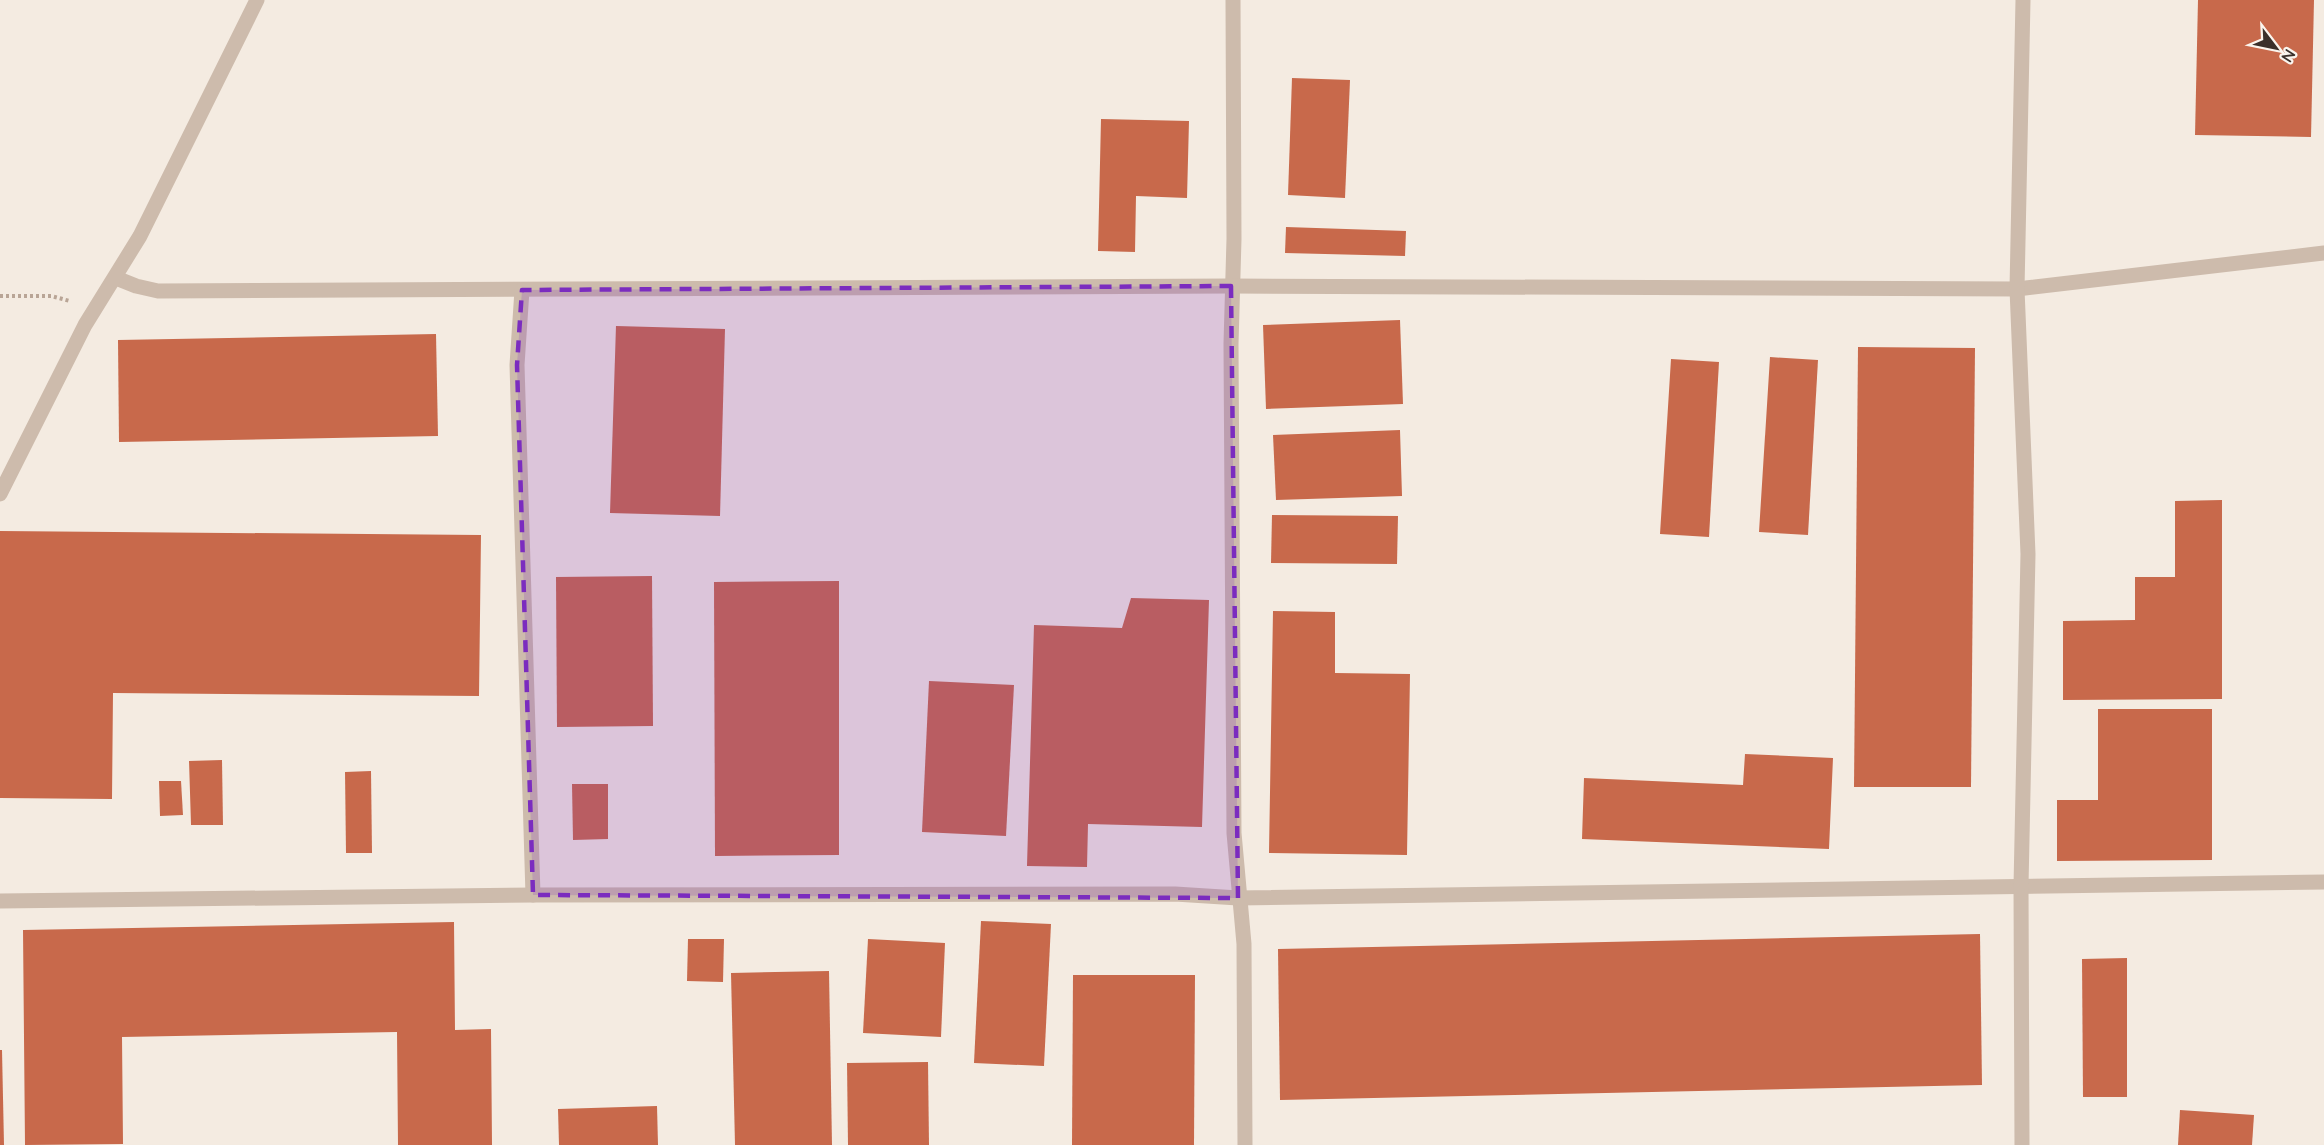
<svg xmlns="http://www.w3.org/2000/svg" width="2324" height="1145" font-family="Quicksand,sans-serif">
<style>
.building{fill:#c8694b}
.lines{fill:none;stroke-linecap:round;stroke-linejoin:round}
.path{stroke:#b9a596;stroke-width:4;stroke-dasharray:3 3;stroke-linecap:butt}
.minor{stroke:#cdbbac;stroke-width:15}
.marked{fill:#7b2cbf;fill-opacity:0.2;stroke:#7b2cbf;stroke-width:4.5;stroke-dasharray:12 8;stroke-linejoin:round}
</style>
<rect width="100%" height="100%" fill="#f4ebe1"/>
<g class="building">
<polygon points="2198,0 2314,0 2311,137 2195,135"/>
<polygon points="1292,78 1350,80 1345,198 1288,195"/>
<polygon points="1101,119 1189,121 1187,198 1136,196 1135,252 1098,251"/>
<polygon points="1286,227 1406,231 1405,256 1285,253"/>
<polygon points="1400,320 1403,404 1266,409 1263,325"/>
<polygon points="616,326 725,329 720,516 610,513"/>
<polygon points="436,334 438,436 119,442 118,340"/>
<polygon points="1858,347 1975,348 1971,787 1854,787"/>
<polygon points="1770,357 1818,360 1808,535 1759,532"/>
<polygon points="1671,359 1719,362 1709,537 1660,534"/>
<polygon points="1400,430 1402,496 1276,500 1273,435"/>
<polygon points="2222,500 2222,699 2063,700 2063,621 2135,620 2135,577 2175,577 2175,501"/>
<polygon points="1272,515 1398,516 1397,564 1271,563"/>
<polygon points="0,531 481,535 479,696 113,693 112,799 0,798"/>
<polygon points="652,576 653,726 557,727 556,577"/>
<polygon points="839,581 839,855 715,856 714,582"/>
<polygon points="1131,598 1209,600 1202,827 1088,824 1087,867 1027,866 1034,625 1122,628"/>
<polygon points="1273,611 1335,612 1335,673 1410,674 1407,855 1269,853"/>
<polygon points="929,681 1014,685 1006,836 922,832"/>
<polygon points="2098,709 2212,709 2212,860 2057,861 2057,800 2098,800"/>
<polygon points="1745,754 1833,758 1829,849 1582,839 1584,778 1743,785"/>
<polygon points="222,760 223,825 191,825 189,761"/>
<polygon points="371,771 372,853 346,853 345,772"/>
<polygon points="159,781 181,781 183,815 160,816"/>
<polygon points="572,784 608,784 608,839 573,840"/>
<polygon points="981,921 1051,924 1044,1066 974,1063"/>
<polygon points="454,922 455,1030 491,1029 492,1145 398,1145 397,1032 122,1037 123,1144 25,1145 23,930"/>
<polygon points="1980,934 1982,1085 1280,1100 1278,949"/>
<polygon points="688,939 724,939 723,982 687,981"/>
<polygon points="868,939 945,943 941,1037 863,1033"/>
<polygon points="2127,958 2127,1097 2083,1097 2082,959"/>
<polygon points="829,971 832,1145 735,1145 731,973"/>
<polygon points="1073,975 1195,975 1194,1145 1072,1145"/>
<polygon points="0,1050 2,1050 4,1145 0,1145"/>
<polygon points="928,1062 929,1145 848,1145 847,1063"/>
<polygon points="657,1106 658,1145 559,1145 558,1109"/>
<polygon points="2180,1110 2254,1115 2252,1145 2178,1145"/>
</g>
<g class="lines">
<polyline class="path" points="0,296 51,296 70,301"/>
<g class="minor">
<polyline points="1233,0 1234,239 1231,344 1234,833 1244,944 1245,1145"/>
<polyline points="116,278 136,286 158,291 1231,286 2017,289 2324,253"/>
<polyline points="522,290 517,365 533,895"/>
<polyline points="0,494 85,325 140,236 257,0"/>
<polyline points="0,901 533,895 1175,894 1238,898 2324,882"/>
<polyline points="2022,1145 2021,886 2028,554 2017,289 2023,0"/>
</g>
</g>
<path class="marked" d="M1231 286 1238 898 533 895 517 365 522 290Z"/>
<g transform="translate(2276 48) rotate(122)" stroke="#fbf5ee" stroke-width="4.5" paint-order="stroke">
<path d="M0-4.5L10 22L0 15L-10 22Z" fill="#3b302b"/>
<text y="-9" font-size="16" font-weight="bold" text-anchor="middle" fill="#3b302b">N</text>
</g>
</svg>
